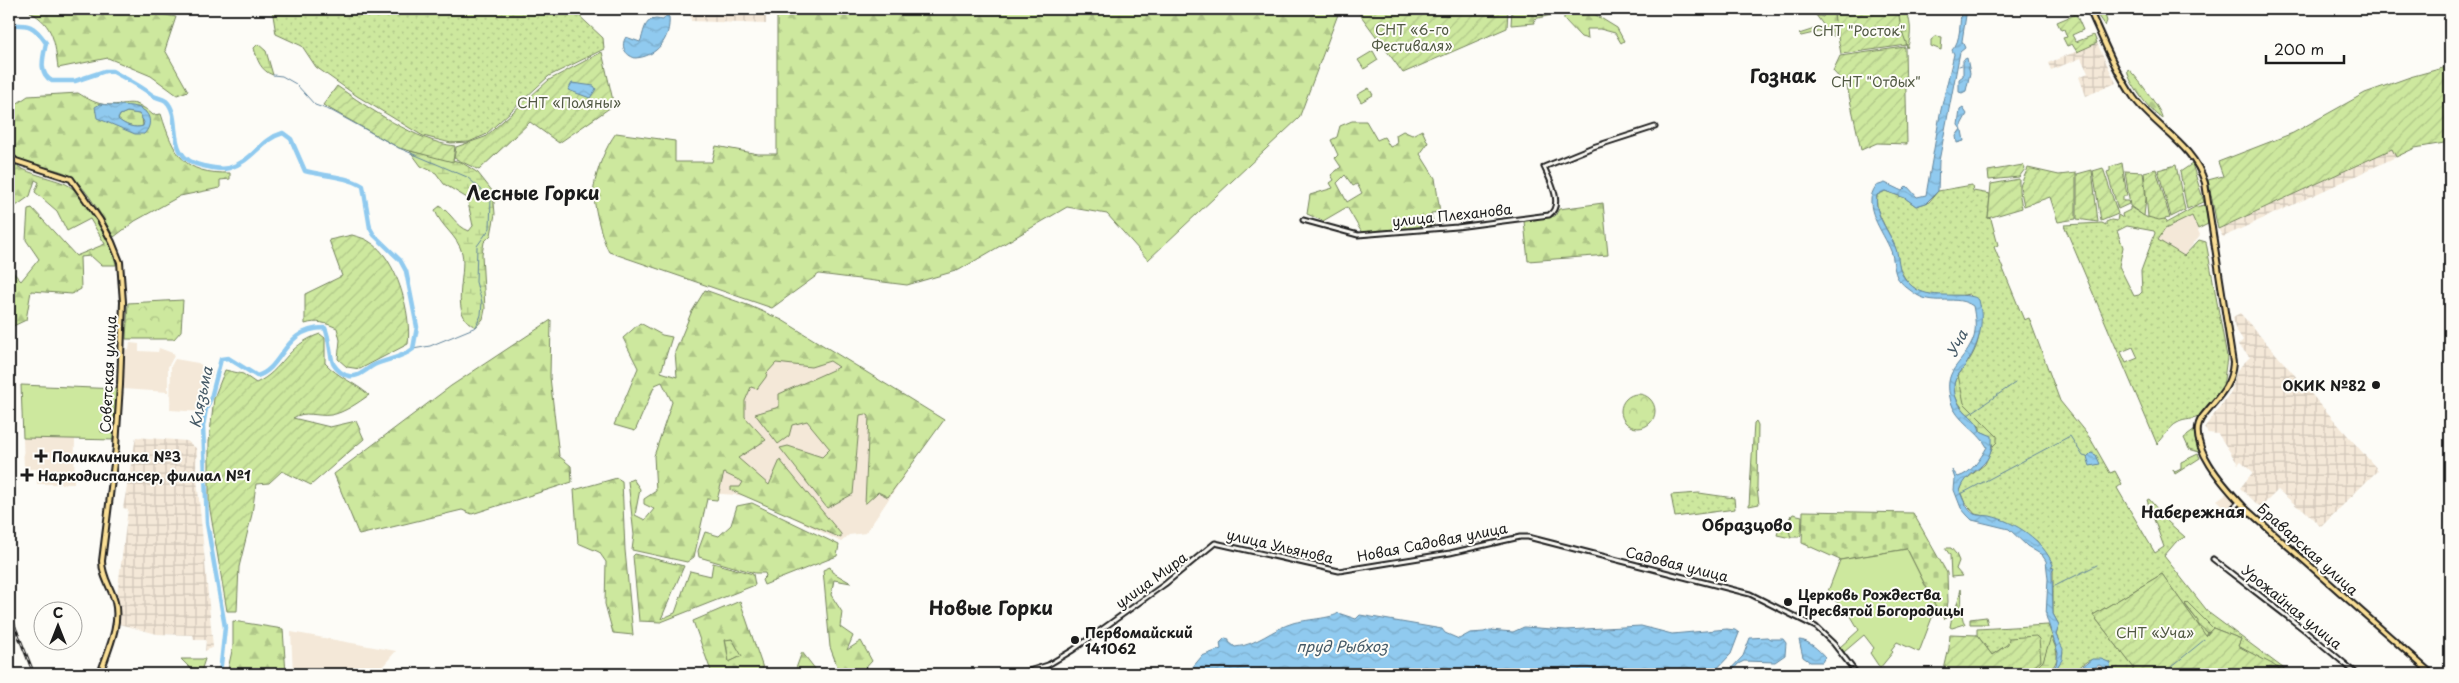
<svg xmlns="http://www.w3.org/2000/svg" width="2459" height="683" font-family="'Playpen Sans',sans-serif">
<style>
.built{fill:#f4e8d8}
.industrial{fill:url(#industrial-grid)}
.grass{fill:url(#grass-dots);stroke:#74825d;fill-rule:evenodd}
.forest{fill:url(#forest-firs);stroke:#74825d;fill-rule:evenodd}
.wetland{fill:url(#wetland-marsh);stroke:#74825d}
.cemetery{fill:url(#cemetery-stones);stroke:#74825d}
.park{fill:url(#park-crowns);stroke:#74825d}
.garden{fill:url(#garden-furrows);stroke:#74825d}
.pitch{fill:#cde89e;stroke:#74825d}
.water{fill:url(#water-waves);stroke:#62849b;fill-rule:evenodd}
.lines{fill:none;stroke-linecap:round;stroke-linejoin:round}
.stream{stroke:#62849b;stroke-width:1}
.river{stroke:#90caef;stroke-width:4.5}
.minor-casing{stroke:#1c1c1c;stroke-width:7}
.major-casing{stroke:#1c1c1c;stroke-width:8}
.minor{stroke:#fdfcf7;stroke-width:3}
.major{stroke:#fadf96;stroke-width:4}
.rail-casing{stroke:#1c1c1c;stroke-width:3}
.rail{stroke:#fdfcf7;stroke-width:1;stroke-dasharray:4;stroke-linecap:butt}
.poi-dot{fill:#1c1c1c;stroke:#fdfcf7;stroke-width:2}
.labels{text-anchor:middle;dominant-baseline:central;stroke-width:4;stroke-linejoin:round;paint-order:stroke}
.park-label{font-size:14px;fill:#515943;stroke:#fdfcf7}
.street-label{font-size:14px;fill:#1c1c1c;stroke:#fdfcf7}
.poi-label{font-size:14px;font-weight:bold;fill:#1c1c1c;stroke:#fdfcf7;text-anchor:start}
.water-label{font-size:15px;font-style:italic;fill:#455966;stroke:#fdfcf7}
.quarter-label{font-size:16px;font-weight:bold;fill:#1c1c1c;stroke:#fdfcf7}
.district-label{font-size:19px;font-weight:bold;fill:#1c1c1c;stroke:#fdfcf7}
</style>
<defs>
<pattern id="industrial-grid" width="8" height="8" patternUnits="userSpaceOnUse" patternTransform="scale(1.25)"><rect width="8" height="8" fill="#f4e8d8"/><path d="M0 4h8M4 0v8" fill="none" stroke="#d1c6b9"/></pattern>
<pattern id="grass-dots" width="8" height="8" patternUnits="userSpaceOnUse" patternTransform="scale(1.25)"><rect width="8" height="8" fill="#cde89e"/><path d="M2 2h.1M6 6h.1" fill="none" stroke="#afc688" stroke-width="1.8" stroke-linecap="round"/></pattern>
<pattern id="forest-firs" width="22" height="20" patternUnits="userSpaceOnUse" patternTransform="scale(1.25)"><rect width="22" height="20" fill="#cde89e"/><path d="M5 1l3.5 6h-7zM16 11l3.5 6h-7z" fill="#afc688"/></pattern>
<pattern id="wetland-marsh" width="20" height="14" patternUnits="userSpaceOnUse" patternTransform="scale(1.25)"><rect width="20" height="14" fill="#cde89e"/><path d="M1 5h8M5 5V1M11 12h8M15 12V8" fill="none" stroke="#afc688"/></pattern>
<pattern id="cemetery-stones" width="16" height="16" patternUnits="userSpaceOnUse" patternTransform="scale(1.25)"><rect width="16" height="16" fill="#cde89e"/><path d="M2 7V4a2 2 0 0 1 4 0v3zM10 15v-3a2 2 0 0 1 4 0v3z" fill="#afc688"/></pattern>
<pattern id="park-crowns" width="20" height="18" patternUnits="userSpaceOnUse" patternTransform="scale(1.25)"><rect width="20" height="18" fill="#cde89e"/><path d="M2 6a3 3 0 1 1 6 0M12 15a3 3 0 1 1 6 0" fill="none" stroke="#afc688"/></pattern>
<pattern id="garden-furrows" width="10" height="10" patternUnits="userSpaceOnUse" patternTransform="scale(1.25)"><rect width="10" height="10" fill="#cde89e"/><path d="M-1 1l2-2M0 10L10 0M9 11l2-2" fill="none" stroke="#afc688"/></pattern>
<pattern id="water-waves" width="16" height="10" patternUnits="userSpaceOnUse" patternTransform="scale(1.25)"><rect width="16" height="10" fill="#90caef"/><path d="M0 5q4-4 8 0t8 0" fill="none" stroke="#7cadcc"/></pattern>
</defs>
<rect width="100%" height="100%" fill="#fdfcf7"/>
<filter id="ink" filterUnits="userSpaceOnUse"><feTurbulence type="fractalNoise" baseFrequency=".02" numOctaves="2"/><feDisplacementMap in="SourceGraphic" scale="10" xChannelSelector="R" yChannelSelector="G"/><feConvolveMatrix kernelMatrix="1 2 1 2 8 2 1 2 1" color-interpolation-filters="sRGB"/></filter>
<g filter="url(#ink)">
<g class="built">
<polygon points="135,9 182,9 177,15"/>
<polygon points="2192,216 2200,235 2184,256 2158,240 2165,229"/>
<polygon points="744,306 942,419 866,533 849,535 841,542 751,496 678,491"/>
<polygon points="130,343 139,344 139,351 158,352 159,348 175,354 168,367 168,392 122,389 125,350 129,350"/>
<polygon points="175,359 198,363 213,372 206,390 202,412 170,410 171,366"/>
<polygon points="23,438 75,439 74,484 37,484 37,469 24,469"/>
<polygon points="2227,493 2236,503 2232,513 2217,500"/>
<polygon points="291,632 396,651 376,674 293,674"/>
</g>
<g class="industrial">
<polygon points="690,9 766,9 766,24 691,21"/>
<polygon points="2097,43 2116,83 2086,96 2079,77 2088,73 2081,58 2051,70 2048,63"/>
<polygon points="2392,149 2396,157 2223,237 2218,229"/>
<polygon points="2240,313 2378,470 2321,527 2303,509 2298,507 2278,490 2261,507 2257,504 2240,488 2253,472 2241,461 2238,464 2218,434 2208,433 2204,428 2231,392 2237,370 2250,357 2238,345 2243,340 2235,328 2233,317"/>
<polygon points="136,437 187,441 197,449 196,468 213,647 205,651 206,640 194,640 193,635 157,634 119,624 117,595 128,509 123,508"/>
</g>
<g class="grass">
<polygon points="272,9 572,9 603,38 604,49 549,76 485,135 469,142 451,143 423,136 357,96 316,67 302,46 276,34"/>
<path d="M1972 185 1973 191 1990 194 1988 218 1991 219 1998 245 1994 247 2024 320 2029 318 2060 401 2090 438 2110 473 2115 471 2122 484 2117 488 2155 553 2164 547 2147 500 2149 499 2168 522 2185 537 2176 542 2164 556 2209 613 2291 674C2286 674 2247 651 2238 646L2241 639 2213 628 2187 603 2185 605 2208 633 2206 637 2162 574 2093 615 2135 669 2130 674H2113L2110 666 2111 663C2091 656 2087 659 2073 674H2052C2064 660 2064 651 2056 635L2059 625 2053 614V568L2050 565H2053L2037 541 2005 521 1975 514 1964 501 1960 491 1964 481 1985 464 1993 446 1961 409 1956 378C1979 350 1981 339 1980 305L1969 294C1946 299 1916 299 1903 275 1897 266 1898 252 1893 242 1887 228 1874 212 1877 195L1885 191 1905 198 1916 206 1929 202 1938 191Z"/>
<path d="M2205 205 2208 224 2198 229 2192 216 2165 229 2158 240 2184 256 2199 240 2206 242 2227 357 2223 387 2201 415C2194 421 2185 418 2177 423 2169 427 2164 438 2157 444L2064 225 2102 223 2106 225V222L2111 220 2117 221 2118 215 2123 218 2122 214 2130 210V207L2146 217 2165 219 2166 223 2195 207ZM2127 226 2154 231 2155 233 2141 271 2142 292 2139 295 2134 296 2119 266 2123 247 2117 231ZM2133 347 2138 358 2126 363 2121 352Z"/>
<polygon points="2195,430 2201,451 2199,452 2189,449 2184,438"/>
<polygon points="1699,493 1734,498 1735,509 1675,517 1671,495"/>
<polygon points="1791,515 1791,538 1777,535 1782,520 1788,522"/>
<polygon points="2048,625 2058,651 2045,674 2028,674 2008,644 1992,655 1977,635 1977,629"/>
<polygon points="725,639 732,639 743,656 729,662"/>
</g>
<g class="forest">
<path d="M42 9H136L176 17 165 50 188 91 177 95 151 76 108 58 58 68C55 43 54 25 30 12Z"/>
<path d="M777 9H1340L1299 118 1148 260 1107 214 1067 207 959 270 907 285 819 274 772 308 609 252C602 240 592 201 594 187 597 169 605 148 616 133L675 141V162H712L716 146 758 154H777Z"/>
<polygon points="1512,9 1586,9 1617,28 1624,41 1621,43 1615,33 1600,29 1587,29 1588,39 1581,37 1564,19 1564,12 1534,19 1535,23 1511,25"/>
<polygon points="1825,9 1834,9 1839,35 1833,36 1831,29 1801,36 1799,34 1824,26 1816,15 1823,17"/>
<path d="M1903 9C1912 15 1912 38 1907 48L1902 32 1892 28 1893 16 1902 14Z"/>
<polygon points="2093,9 2103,9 2107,21 2105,26"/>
<polygon points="1936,36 1942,37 1941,50 1931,46 1931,40"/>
<path d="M2128 69C2135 74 2163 112 2162 118 2153 116 2124 77 2128 69Z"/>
<path d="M78 93C88 99 96 104 108 105 130 105 133 97 153 115L161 114C174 155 183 174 230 173V179L220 180V188L180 196 135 221 114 237C104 220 88 190 72 177 56 165 27 169 9 152V109L28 96ZM109 106 138 107 146 112 144 134 95 111Z"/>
<path d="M127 112 139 114 142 117 143 126C135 129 124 125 118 119L120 115Z"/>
<path d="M1352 121H1366L1377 140 1384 137 1390 147 1397 144 1396 135 1403 131 1412 135 1422 130 1428 143 1420 154 1435 178 1440 212 1431 213 1434 225 1362 233 1347 207 1323 221 1307 214 1310 195 1333 188 1330 183 1334 180 1331 175 1341 167 1335 158 1338 155 1331 140 1337 137 1340 126ZM1345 175 1353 186 1357 184 1362 193 1347 202 1337 183Z"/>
<path d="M9 160C24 174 47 176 66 184 87 195 112 242 116 265H101L91 256 80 257 81 289 72 294 31 291 26 320 9 328V268L21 281 39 259 26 240 28 209 32 208 76 256 105 244 90 219 67 231 57 211 35 192 39 182 35 180 30 196 9 211Z"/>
<polygon points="1603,203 1608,255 1528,261 1524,221 1555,216 1559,209"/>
<polygon points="705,290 750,306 782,320 944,420 888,497 878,492 865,504 869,416 866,414 860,415 853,494 827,508 780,448 788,446 822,457 830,449 807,421 792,425 789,436 778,444 755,414 779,407 779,394 839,367 830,361 811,367 776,363 767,373 766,377 757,389 751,387 745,401 745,417 766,440 738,458 769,485 780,460 841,534 841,538 731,490 731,487 740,487 743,482 724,473 717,500 707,499 694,557 687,562 632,550 634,535 628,481 633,479 640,489 635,515 645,520 654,509 644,504 644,499 656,491 654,456 672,402 662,382 655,385 635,431 614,425 638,368 623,338 640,323 662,335 672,337 661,372 677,377 675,352 691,313"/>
<polygon points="551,320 550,377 559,456 571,466 572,482 472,514 462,510 359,535 334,474 451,386"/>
<polygon points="1756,421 1758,425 1757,488 1759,504 1749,506 1754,423"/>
<polygon points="2198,454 2200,458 2175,474 2173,469 2175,472 2181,469 2181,462"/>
<polygon points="617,478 622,481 625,550 633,635 613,633 605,604 606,562 599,552 578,543 574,490"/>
<polygon points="752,503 839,545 837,556 764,585 762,580 766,576 765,573 755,573 699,557 698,551 705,532 719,536 731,525 737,506"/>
<polygon points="1945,548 1951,548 1956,554 1959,561 1956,569 1962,576 1951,577 1950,555"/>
<polygon points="635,554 684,566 661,619 675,613 690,571 711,576 713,563 753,574 755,585 661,622 639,621 633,556"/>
<polygon points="830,567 832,572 851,583 834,580 831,595 842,612 840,627 853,636 847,650 861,641 872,661 860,674 840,674 830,647 823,570"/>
<path d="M1961 589C1963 600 1959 615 1965 624L1952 628 1950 627 1953 611 1955 612Z"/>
<path d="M740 601 765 674H712L693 621ZM732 639 742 656 729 662 725 640Z"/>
<polygon points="2187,602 2213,628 2208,633 2198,624 2198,621 2185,604"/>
<polygon points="1986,617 1988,624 1970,624 1970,619"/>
<polygon points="233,621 283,629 286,674 227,674 233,646"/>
<polygon points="802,652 819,674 794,674"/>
</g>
<g class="wetland">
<path d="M258 44 266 51 273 75C261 71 257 60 254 48Z"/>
<path d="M410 151 461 162 478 173 493 192 495 214 491 235 484 242 482 254 485 309 483 319 476 327C448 316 467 276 462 253 458 236 440 226 435 210L440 206C452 214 456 226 469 231L473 226 467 198 444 184 436 173 421 166Z"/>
<path d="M1958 375 1964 403 1997 436V442L1993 446 1987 434 1980 431V427C1968 414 1944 395 1958 375Z"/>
<path d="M2051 637C2059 653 2061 663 2045 674H2030L2043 661Z"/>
</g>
<polygon class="cemetery" points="1803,511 1913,513 1947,573 1948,602 1945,619 1936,607 1907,549 1840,560 1802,543"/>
<g class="park">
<polygon points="183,300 181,331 174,339 126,339 128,303"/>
<circle cx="1638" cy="411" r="17"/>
<polygon points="181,659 205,659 200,674 196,674"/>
</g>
<g class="garden">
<polygon points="1356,9 1508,9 1507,28 1403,73"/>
<polygon points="1833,9 1898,9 1901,29 1907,45 1841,54"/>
<polygon points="2076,14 2083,30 2072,35 2076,42 2094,35 2097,43 2077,52 2072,44 2067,46 2063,38 2067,37 2064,29 2061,30 2057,22"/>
<polygon points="1905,47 1907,144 1877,143 1861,150 1847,86 1833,71 1840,56"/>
<polygon points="602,52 614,105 559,143 530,122 479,170 454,158 456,147 485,137 549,80"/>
<polygon points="2450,66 2450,142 2415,148 2396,157 2392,149 2218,229 2208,180 2223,176 2218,162 2293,133 2365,93 2410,77"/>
<path d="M337 86C368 108 418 142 455 146L453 162 399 148 323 105Z"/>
<polygon points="2122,163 2127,196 2123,196 2123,201 2128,201 2129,204 2118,209 2107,172 2110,171 2110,167"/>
<polygon points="2192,164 2204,202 2187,209 2180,172"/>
<polygon points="2023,165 2025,169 2019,177 1989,180 1988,171"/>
<polygon points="2176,165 2185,210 2171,217 2158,170"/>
<polygon points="2028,168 2059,175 2076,173 2076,219 2058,222 2050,197 2024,206 2020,186"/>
<polygon points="2103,168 2118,214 2101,221 2093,171"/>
<polygon points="2156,169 2170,218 2159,220 2148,217 2144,172"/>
<polygon points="2092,170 2098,222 2077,219 2077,174"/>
<polygon points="2125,171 2143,172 2146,198 2144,216 2130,206"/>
<polygon points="2019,179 2019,191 2022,208 1988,218 1991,184"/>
<path d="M352 235C358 237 365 238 370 242 397 258 412 315 408 344L360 369 347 367 338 359 340 340 337 328C326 323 317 320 305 324V294L342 276 329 240Z"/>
<path d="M320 334 325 338V363C339 378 354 382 369 395 359 402 344 413 331 415 317 417 305 410 293 418L330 427 356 421 364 439 311 485 282 471 269 483 256 484 252 514 239 567 237 611H227L209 504V442L214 398 225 370 243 374 256 383C283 371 286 345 320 334Z"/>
<polygon points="2162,574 2206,636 2213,628 2241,639 2238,646 2272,664 2286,674 2130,674 2134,668 2093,615"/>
<polygon points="1950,634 1977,635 1992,655 2008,644 2009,638 2036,636 2039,639 2041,661 2027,672 2028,674 1943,674 1949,648"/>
</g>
<g class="pitch">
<polygon points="1373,51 1378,60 1364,69 1358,60"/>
<polygon points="1369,88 1373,95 1361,102 1357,95"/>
<polygon points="21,385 118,389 116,423 101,423 101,432 111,432 116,436 115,440 23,438"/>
<path d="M1793 514 1802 516 1801 535 1799 537H1791C1788 532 1789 518 1793 514Z"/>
<polygon points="1907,549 1936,607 1919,652 1897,642 1891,650 1893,652 1880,668 1870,653 1874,648 1864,635 1844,652 1840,647 1859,630 1848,611 1827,594 1840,560"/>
</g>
<g class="water">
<path d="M1961 9H1967L1962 41 1965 48 1960 52 1939 161 1938 191 1926 203 1916 206 1905 198 1885 191 1877 195C1873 214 1890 232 1896 249 1899 257 1898 268 1903 276 1906 281 1914 289 1920 291 1937 299 1971 291 1979 300 1985 324 1979 345 1965 366 1961 372 1954 378 1954 386 1955 414 1976 413 1980 431L1992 436C1994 471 1968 466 1960 491 1962 498 1967 510 1974 514 1978 516 1985 515 1990 516 2016 522 2043 540 2053 565L2051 568H2054L2052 572 2053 614 2059 625 2056 635 2063 649 2062 660 2052 674H2045L2056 665 2058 653 2046 616 2048 579 2046 561 2042 555 2027 546 2009 529 1972 520 1967 515 1961 508 1954 490 1955 479 1952 470 1958 477C1972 473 1980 459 1987 447 1979 431 1956 421 1951 402 1942 368 1961 368 1973 340 1977 330 1975 316 1973 306 1956 294 1935 306 1917 295 1911 291 1901 284 1897 277 1893 268 1894 259 1891 251 1883 231 1861 206 1876 186L1885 183 1902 191 1907 186 1917 197 1926 195 1940 114 1954 54 1952 50C1961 42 1960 21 1961 9Z"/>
<path d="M667 15 669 17C671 38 657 57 635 58 625 55 620 46 626 37L640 42C644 35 643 19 656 19 658 19 661 20 663 20Z"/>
<polygon points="1967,58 1970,73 1966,91 1962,93 1959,92 1959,79 1963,76 1963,60"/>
<polygon points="572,83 594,86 596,89 590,98 568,90"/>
<path d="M100 104C112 106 126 104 136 107 150 110 154 124 144 134H135L97 118 95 107ZM127 112 139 114 144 122 143 126C135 129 124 125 118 119L120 115Z"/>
<polygon points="1963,108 1967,114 1961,125 1964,141 1957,143 1956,136 1961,129 1958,125 1960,110"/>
<polygon points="2091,453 2096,455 2100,464 2090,466 2087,457"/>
<path d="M1338 613 1356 619 1360 615 1442 629 1445 633 1459 639 1470 633 1484 632 1490 630 1513 632 1524 627 1566 630 1641 626 1672 634 1727 629 1735 630 1739 633 1731 654 1712 674H1187L1202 656 1221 649 1220 643 1225 638 1229 639V642L1235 647C1258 645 1272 629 1293 623 1302 620 1335 618 1338 613Z"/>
<polygon points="1767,637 1770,639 1783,639 1786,643 1785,655 1775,662 1744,661 1738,664 1730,674 1726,674 1743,656 1750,638"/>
<path d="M1799 640C1808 640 1819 650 1825 657L1822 662H1810L1803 657Z"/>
<polygon points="2092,659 2101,659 2111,663 2110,666 2113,674 2106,674 2103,667 2099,665 2084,674 2073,674"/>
</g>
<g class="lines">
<g class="stream">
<polyline points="1959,66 1962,65"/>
<polyline points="273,75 282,76 296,84 315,105 332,111 399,148 467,177 491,198 490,228 477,246 476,282 482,302 481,315 476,327 430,346 413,349"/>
<polyline points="1968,415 2015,383"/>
<polyline points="1961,494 2070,436 2083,456 2087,457"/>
<polyline points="2053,587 2097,565"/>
<polyline points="2171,667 2204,640"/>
<polyline points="2163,674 2168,670"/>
</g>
<path class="river" d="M9 25C29 24 34 25 46 43 44 55 37 73 52 81H75L105 71H112C126 79 140 85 152 95 156 98 162 98 166 101 184 118 162 157 203 166 212 168 220 170 229 168 252 162 261 139 283 133L291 139 305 171C324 176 346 176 363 186L370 228 374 235 400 260 406 271 417 327 413 349C402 358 387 359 374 365 366 369 359 378 349 376 343 375 337 370 334 365 330 361 330 338 325 328 282 328 284 368 257 376L228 358 221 359 211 398 206 409 203 426 207 523 225 627 220 674"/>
<defs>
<g id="minor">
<path d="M1303 220 1358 235 1457 227 1549 215C1564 205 1550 180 1544 167L1593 147 1655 127"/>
<polyline points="2233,514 2234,507 2239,502"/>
<polyline points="2213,559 2306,631 2357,674"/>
<polyline points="1019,674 1048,665 1073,650 1165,584 1215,543 1339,571 1450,553 1520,537 1528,537 1750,594 1816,627 1834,644 1857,674"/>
</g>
<g id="major">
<path d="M2089 9C2103 39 2115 71 2134 98 2156 128 2194 145 2205 183L2233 363C2231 388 2217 398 2203 416 2182 442 2229 491 2246 509L2432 674"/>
<path d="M9 155 16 161 71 179 100 220 112 242 120 262 123 302 120 385 116 447 102 561C102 577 111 587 115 602 121 625 107 652 100 674"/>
</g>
</defs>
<use href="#minor" class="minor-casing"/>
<use href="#major" class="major-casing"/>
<use href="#minor" class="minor"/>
<use href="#major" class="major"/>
<defs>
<polyline id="rail" points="9,612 34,674"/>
</defs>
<use href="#rail" class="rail-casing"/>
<use href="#rail" class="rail"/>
</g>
</g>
<g class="poi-dot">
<circle cx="2376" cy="385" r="5"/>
<path d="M38.5 448.5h5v5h5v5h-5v5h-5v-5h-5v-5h5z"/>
<path d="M24.5 467.5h5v5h5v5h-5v5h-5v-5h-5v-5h5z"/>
<circle cx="1788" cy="602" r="5"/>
<circle cx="1075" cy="640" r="5"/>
</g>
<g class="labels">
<g class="park-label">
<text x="1412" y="29">СНТ «6-го<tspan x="1412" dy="16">Фестиваля»</tspan></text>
<text x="1859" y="30">СНТ "Росток"</text>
<text x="1876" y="81">СНТ "Отдых"</text>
<text x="569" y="102">СНТ «Поляны»</text>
<text x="2155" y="632">СНТ «Уча»</text>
</g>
<g class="street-label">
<text transform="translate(1452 215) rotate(-6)">улица Плеханова</text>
<text transform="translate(108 374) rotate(-87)">Советская улица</text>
<text transform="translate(1432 542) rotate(-11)">Новая Садовая улица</text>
<text transform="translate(1280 546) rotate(13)">улица Ульянова</text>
<text transform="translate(2308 549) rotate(42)">Браварская улица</text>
<text transform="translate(1677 564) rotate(14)">Садовая улица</text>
<text transform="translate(1151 580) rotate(-36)">улица Мира</text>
<text transform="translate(2292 607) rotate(39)">Урожайная улица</text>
</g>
<g class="poi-label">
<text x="2366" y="385" text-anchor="end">ОКИК №82</text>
<text x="52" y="456">Поликлиника №3</text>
<text x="38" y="475">Наркодиспансер, филиал №1</text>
<text x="1798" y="594">Церковь Рождества<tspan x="1798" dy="16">Пресвятой Богородицы</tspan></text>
<text x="1085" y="632">Первомайский<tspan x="1085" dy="16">141062</tspan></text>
</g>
<g class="water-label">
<text transform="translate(1956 343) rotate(-63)">Уча</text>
<text transform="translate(200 397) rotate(-78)">Клязьма</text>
<text x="1342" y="645">пруд Рыбхоз</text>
</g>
<g class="quarter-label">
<text x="2193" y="511">Набережная</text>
<text x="1747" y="524">Образцово</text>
</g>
<g class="district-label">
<text x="1783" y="75">Гознак</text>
<text x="533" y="192">Лесные Горки</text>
<text x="991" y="607">Новые Горки</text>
</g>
</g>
<rect width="2459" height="683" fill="none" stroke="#fdfcf7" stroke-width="30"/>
<rect x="15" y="15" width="2429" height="653" fill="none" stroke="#1c1c1c" stroke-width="2" filter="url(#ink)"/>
<g transform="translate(58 626)"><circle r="24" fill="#fdfcf7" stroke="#a3a29f"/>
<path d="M0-4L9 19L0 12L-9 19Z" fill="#1c1c1c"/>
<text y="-8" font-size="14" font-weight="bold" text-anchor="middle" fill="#1c1c1c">С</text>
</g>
<path d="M2266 55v8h78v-8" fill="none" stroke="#1c1c1c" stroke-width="2.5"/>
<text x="2274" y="55" font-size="15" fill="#1c1c1c" stroke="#fdfcf7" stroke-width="4" paint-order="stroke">200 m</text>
</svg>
